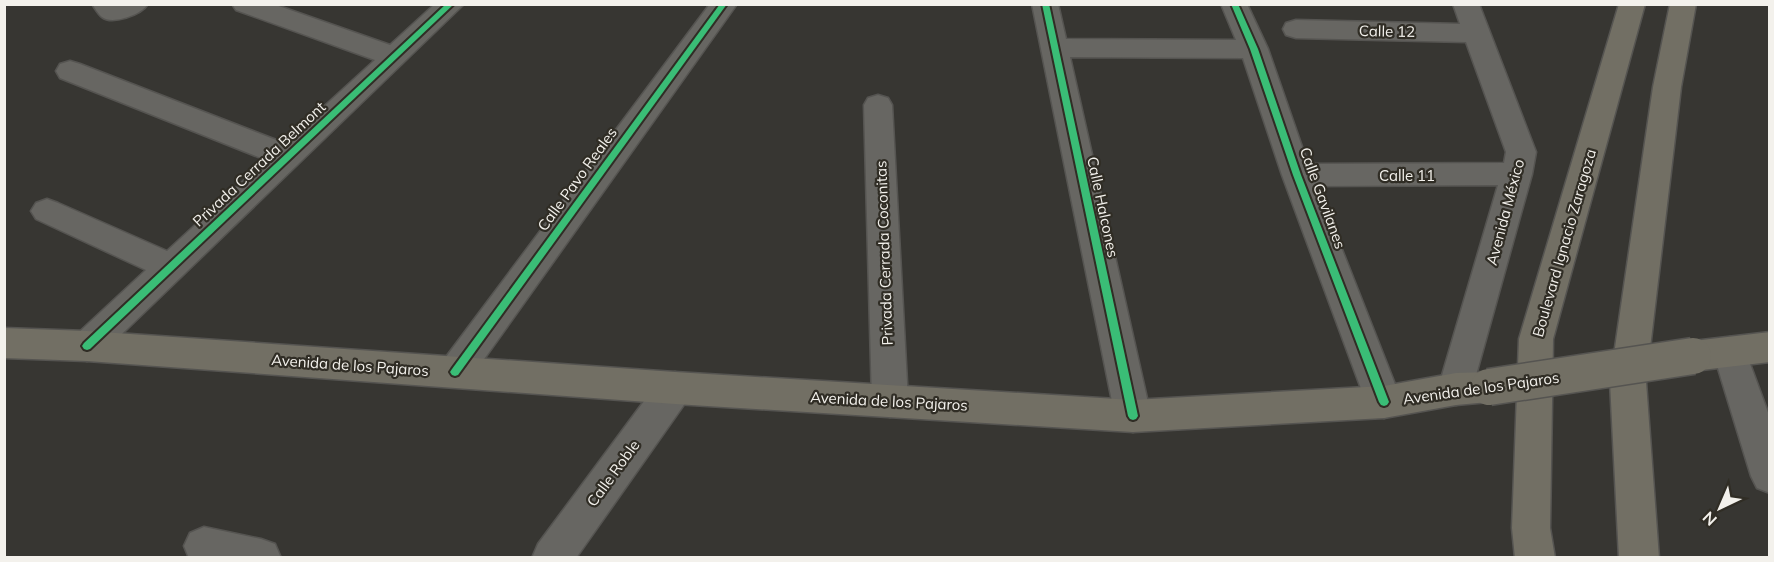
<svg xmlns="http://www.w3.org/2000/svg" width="1774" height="562" font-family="Mulish,sans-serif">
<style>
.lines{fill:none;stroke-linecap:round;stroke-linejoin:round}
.minor-casing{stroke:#555451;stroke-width:3}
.major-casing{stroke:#555451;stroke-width:3}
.minor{fill:#676662;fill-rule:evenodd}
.major{fill:#726f64;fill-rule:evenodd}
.major-bridge-casing{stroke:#555451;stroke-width:39;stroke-linecap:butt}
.major-bridge{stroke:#726f64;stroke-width:36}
.cycleway-casing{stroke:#302d25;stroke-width:4}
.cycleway{fill:#3abd76;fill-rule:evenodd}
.labels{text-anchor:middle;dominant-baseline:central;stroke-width:4.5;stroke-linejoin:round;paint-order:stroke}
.street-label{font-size:15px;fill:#f3f1ec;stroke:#302d25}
</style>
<rect width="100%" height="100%" fill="#373632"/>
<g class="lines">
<defs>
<g id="minor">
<path d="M92 4H148C141 15 112 25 102 17 98 14 95 8 92 4Z"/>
<polygon points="232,4 273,4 390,45 435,4 464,4 99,356 87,361 75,356 70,346 75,336 146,270 36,219 31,211 36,203 47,199 58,203 167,251 266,160 60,78 56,71 60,64 70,61 80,64 284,143 375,60 236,10"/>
<polygon points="710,4 737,4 467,383 455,387 443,383 437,372 443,361"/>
<polygon points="1032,4 1058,4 1066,39 1236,40 1221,4 1247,4 1268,49 1308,164 1504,163 1506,152 1466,42 1296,38 1286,35 1283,29 1286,23 1296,20 1460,24 1453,4 1479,4 1536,152 1532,174 1469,400 1456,405 1443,400 1438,389 1498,185 1317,186 1402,402 1397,413 1384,418 1371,413 1366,402 1282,175 1243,58 1070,57 1151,416 1146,427 1133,432 1120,427 1115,416"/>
<polygon points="878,95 888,98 892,105 908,401 903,412 890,417 877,412 872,401 864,105 868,98"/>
<polygon points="1730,337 1742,342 1770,418 1770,493 1757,488 1751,476 1713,352 1718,342"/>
<polygon points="675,372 688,377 693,388 688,399 576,558 532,558 538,544 662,377"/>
<polygon points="204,527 261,539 275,544 281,558 189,558 184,546 190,533"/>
</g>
<g id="major">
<polygon points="1619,4 1645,4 1553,339 1550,528 1555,558 1515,558 1512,528 1519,339"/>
<polygon points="1670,4 1696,4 1681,87 1646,382 1659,558 1619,558 1610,382 1653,87"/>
<polygon points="4,328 87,331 675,372 1133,400 1384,386 1456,373 1489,372 1502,376 1507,387 1502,398 1489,402 1456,405 1384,418 1133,432 675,404 87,361 4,358"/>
<polygon points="1770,332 1770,362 1693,371 1681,367 1676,356 1681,345 1693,341"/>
</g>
</defs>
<use href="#minor" class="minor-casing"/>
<use href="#major" class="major-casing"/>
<use href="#minor" class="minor"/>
<use href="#major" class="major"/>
<defs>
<polyline id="major-bridge" points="1489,387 1693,356"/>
</defs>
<use href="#major-bridge" class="major-bridge-casing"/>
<use href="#major-bridge" class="major-bridge"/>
<defs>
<g id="cycleway">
<polygon points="446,4 454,4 90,349 87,350 84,349 82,346 84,343"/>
<polygon points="720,4 727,4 458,375 455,376 452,375 450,372 452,369"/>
<polygon points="1042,4 1049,4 1138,416 1136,419 1133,420 1130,419 1128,416"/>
<polygon points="1231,4 1238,4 1258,49 1301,175 1389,402 1387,405 1384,406 1381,405 1379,402 1293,175 1250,49"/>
</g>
</defs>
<use href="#cycleway" class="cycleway-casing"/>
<use href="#cycleway" class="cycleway"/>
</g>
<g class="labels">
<g class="street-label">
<text transform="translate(1387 31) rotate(1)">Calle 12</text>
<text transform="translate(259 164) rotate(-43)">Privada Cerrada Belmont</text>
<text x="1407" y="175">Calle 11</text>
<text transform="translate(577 179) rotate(-54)">Calle Pavo Reales</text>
<text transform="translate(1323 198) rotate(70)">Calle Gavilanes</text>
<text transform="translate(1103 207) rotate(78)">Calle Halcones</text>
<text transform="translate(1505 212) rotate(-75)">Avenida México</text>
<text transform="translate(1564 243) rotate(-74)">Boulevard Ignacio Zaragoza</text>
<text transform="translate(884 253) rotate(-92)">Privada Cerrada Coconitas</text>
<text transform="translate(350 365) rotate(4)">Avenida de los Pajaros</text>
<text transform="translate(1481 388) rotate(-8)">Avenida de los Pajaros</text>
<text transform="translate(889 401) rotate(3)">Avenida de los Pajaros</text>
<text transform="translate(613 473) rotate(-54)">Calle Roble</text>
</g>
</g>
<rect width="1774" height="562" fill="none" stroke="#f3f1ec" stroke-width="12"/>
<g transform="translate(1720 508) rotate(224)" stroke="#302d25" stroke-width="4.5" paint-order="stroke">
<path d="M0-4.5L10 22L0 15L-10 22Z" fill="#f3f1ec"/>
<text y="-9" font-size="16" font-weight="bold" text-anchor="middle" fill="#f3f1ec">N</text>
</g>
</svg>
